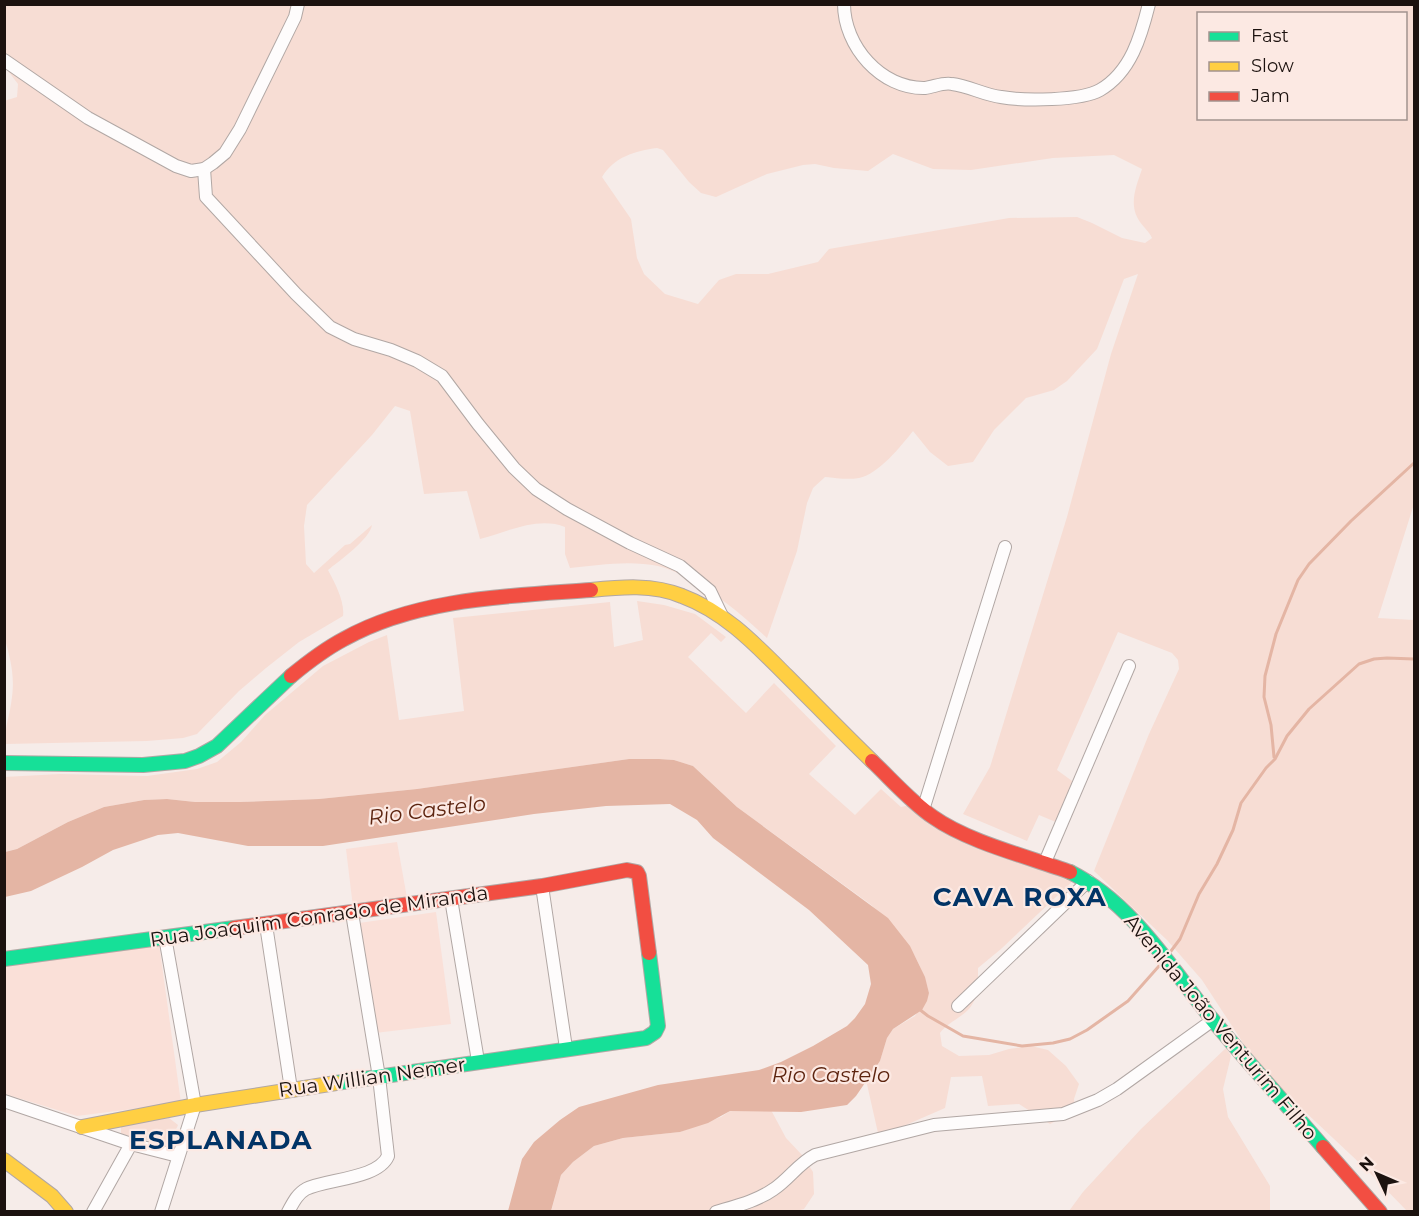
<svg xmlns="http://www.w3.org/2000/svg" width="1419" height="1216" font-family="Montserrat,sans-serif">
<style>
.built{fill:#fae0d8}
.green{fill:#f7ddd4;fill-rule:evenodd}
.water{fill:#e4b5a4}
.lines{fill:none;stroke-linecap:round;stroke-linejoin:round}
.stream{stroke:#e4b5a4;stroke-width:3}
.street-casing{stroke:#b1a7a4;stroke-width:14}
.fast-casing{stroke:#b1a7a4;stroke-width:16}
.slow-casing{stroke:#b1a7a4;stroke-width:16}
.jam-casing{stroke:#b1a7a4;stroke-width:16}
.street{stroke:#fefcfc;stroke-width:12}
.fast{stroke:#16e098;stroke-width:14}
.slow{stroke:#ffcf43;stroke-width:14}
.jam{stroke:#f24e42;stroke-width:14}
.labels{text-anchor:middle;dominant-baseline:central;stroke-width:4.5;stroke-linejoin:round;paint-order:stroke}
.street-label{font-size:20px;fill:#1c120f;stroke:#fce9e3}
.water-label{font-size:21px;font-style:italic;fill:#5d240f;stroke:#fce9e3}
.district-label{font-size:26px;font-weight:bold;letter-spacing:1.5px;fill:#023466;stroke:#fce9e3}
</style>
<rect width="100%" height="100%" fill="#f6ece9"/>
<g class="built">
<polygon points="397,842 407,898 353,907 346,849"/>
<polygon points="436,912 451,1024 375,1033 359,923"/>
<polygon points="159,944 181,1103 77,1116 5,1094 4,966"/>
</g>
<g class="green">
<path d="M5 5H1414V504L1378 618 1414 620V1211H1407L1367 1170 1284 1092 1245 1046 1202 980 1167 940 1094 871 1149 734 1179 669 1178 660 1172 653 1118 632 1057 770 1079 786 1063 825 1039 815 1027 841 963 814 990 767 1067 517 1111 354 1138 274 1124 279 1097 349 1067 381 1054 390 1026 398 994 430 973 462 948 466 930 452 913 431C901 446 879 474 859 478 848 480 836 478 825 477L813 488 807 503 797 551 767 638C738 611 697 576 658 566 630 560 598 565 570 568L565 554V527C538 516 507 532 480 539L467 491 424 494 410 411 395 406 372 435 307 505 304 526 306 564 314 573 345 545 350 544 372 525C370 539 339 561 328 570 335 583 345 602 343 616L299 642 266 668 239 691 197 734 183 738 147 741 5 744C5 724 10 715 12 697 15 675 10 657 4 636V101L17 97 18 84 5 67ZM1198 14H1406V118H1198ZM657 148 663 150 689 182 701 193 716 197 767 174 803 165 815 164 834 168 868 171 893 154 933 169 971 170 1053 158 1114 155 1142 169C1136 187 1128 205 1140 222 1144 228 1149 231 1152 238L1145 243 1122 238 1092 223 1077 217 1009 218 829 249 818 262 768 274H736L719 280 698 304 665 294 644 274 637 258 631 219 602 177C614 157 635 151 657 148Z"/>
<path d="M637 601 664 605 695 614 726 637 721 642 711 633 688 657 746 713 774 683 836 746 809 774 855 815 881 789 901 807 916 804 1075 879 1001 949 978 968C978 987 979 1003 962 1015 954 1021 946 1025 940 1033L942 1046 959 1056 989 1055 1009 1049 1031 1046 1048 1050 1066 1066 1079 1084 1074 1099 1075 1111 1050 1124 1019 1104 988 1106 982 1076 951 1077 945 1108 899 1128 878 1133 866 1080 880 1061 887 1038 893 1029 915 1016 929 993C921 957 898 927 870 904L737 807 693 766 674 760 659 759H629L417 789 319 799 240 802H195L167 799 144 800 104 807 68 822 17 849 5 852 4 777 60 774 147 776 197 769 217 762 241 742 265 715 323 666 369 642 387 635 399 720 464 711 453 618 610 602 614 647 643 640Z"/>
<polygon points="1226,1048 1231,1056 1223,1089 1228,1117 1270,1186 1270,1211 1069,1211 1083,1192 1141,1129"/>
<polygon points="771,1110 786,1138 802,1155 813,1172 814,1194 804,1209 797,1211 551,1212 561,1175 573,1162 594,1146 623,1138 680,1132 721,1117 730,1111"/>
<polygon points="169,1118 178,1125 169,1145 121,1134 121,1126"/>
</g>
<polygon class="water" points="629,759 659,759 674,760 693,766 737,807 888,918 910,946 925,977 929,993 927,1001 922,1010 893,1029 887,1038 880,1061 856,1096 847,1105 801,1112 730,1111 708,1123 680,1132 623,1138 594,1146 573,1162 561,1175 551,1211 508,1211 522,1159 534,1142 560,1120 579,1107 658,1085 759,1070 781,1062 813,1046 847,1026 855,1018 865,1004 871,984 868,965 809,910 713,838 697,820 670,804 606,806 534,814 323,846 248,846 178,833 158,835 113,850 82,867 31,891 5,897 5,852 17,849 68,822 104,807 144,800 167,799 195,802 240,802 319,799 417,789"/>
<g class="lines">
<g class="stream">
<polyline points="1274,757 1271,725 1264,697 1265,676 1276,634 1298,580 1309,564 1351,521 1414,463"/>
<polyline points="1171,951 1180,939 1199,894 1217,864 1233,830 1241,803 1266,768 1275,759 1287,736 1309,709 1359,664 1374,659 1387,658 1414,659"/>
<polyline points="919,1009 928,1016 963,1036 1022,1046 1053,1043 1070,1039 1087,1030 1128,1001 1159,966"/>
</g>
<defs>
<g id="street">
<path d="M844 4C844 46 881 89 925 88 934 87 943 82 952 84 969 86 984 95 1001 97 1023 101 1081 101 1100 90 1131 72 1141 36 1149 4"/>
<polyline points="4,60 88,118 176,166 191,171 204,169 213,163 225,153 240,129 295,17 298,4"/>
<polyline points="204,169 206,197 296,294 330,327 354,339 391,350 417,361 442,376 478,424 514,468 536,489 567,509 630,543 680,566 710,591 722,616"/>
<polyline points="923,810 1005,547"/>
<polyline points="1045,862 1129,666"/>
<polyline points="542,886 566,1048"/>
<polyline points="451,899 478,1061"/>
<polyline points="266,925 291,1089"/>
<polyline points="958,1006 1088,881"/>
<polyline points="4,1101 131,1144 178,1156"/>
<polyline points="93,1212 131,1144"/>
<polyline points="161,1212 195,1105 165,937"/>
<path d="M288 1212C293 1203 297 1194 306 1189 327 1179 378 1179 388 1156L379 1077 352 913"/>
<path d="M716 1212C736 1206 757 1201 774 1189 789 1179 799 1163 815 1155L934 1125 1063 1114 1098 1100 1117 1089 1213 1020"/>
</g>
<g id="fast">
<polyline points="4,763 143,765 185,761 199,756 217,746 291,676"/>
<path d="M1070 872C1132 903 1170 967 1212 1019 1248 1063 1286 1104 1323 1147"/>
<polyline points="4,959 234,928"/>
<polyline points="336,1083 646,1038 655,1032 658,1026 649,953"/>
</g>
<g id="slow">
<path d="M591 590C621 587 653 584 682 596 725 612 755 644 787 676 815 704 843 733 872 761"/>
<polyline points="82,1127 195,1105 336,1083"/>
<polyline points="4,1160 52,1196 66,1212"/>
</g>
<g id="jam">
<path d="M291 676C308 662 325 649 344 639 417 598 509 596 591 590"/>
<path d="M872 761C892 780 911 802 933 817 968 842 1029 857 1070 872"/>
<polyline points="234,928 542,886 627,870 637,872 639,876 649,953"/>
<polyline points="1323,1147 1380,1212"/>
</g>
</defs>
<use href="#street" class="street-casing"/>
<use href="#fast" class="fast-casing"/>
<use href="#slow" class="slow-casing"/>
<use href="#jam" class="jam-casing"/>
<use href="#street" class="street"/>
<use href="#fast" class="fast"/>
<use href="#slow" class="slow"/>
<use href="#jam" class="jam"/>
</g>
<g class="labels">
<g class="street-label">
<text transform="translate(319 916) rotate(-8)">Rua Joaquim Conrado de Miranda</text>
<text transform="translate(1221 1027) rotate(50)">Avenida João Venturim Filho</text>
<text transform="translate(372 1077) rotate(-8)">Rua Willian Nemer</text>
</g>
<g class="water-label">
<text transform="translate(427 810) rotate(-7)">Rio Castelo</text>
<text x="831" y="1074">Rio Castelo</text>
</g>
<g class="district-label">
<text x="1020" y="897">CAVA ROXA</text>
<text x="221" y="1140">ESPLANADA</text>
</g>
</g>
<rect width="1419" height="1216" fill="none" stroke="#1c120f" stroke-width="12"/>
<rect x="1197" y="12" width="210" height="108" fill="#fce9e3" stroke="#a2938e" stroke-width="1.5"/>
<rect x="1209" y="32" width="30" height="9" fill="#16e098" stroke="#a2938e" stroke-width="1.5"/>
<text x="1251" y="42" font-size="18" fill="#1c120f">Fast</text>
<rect x="1209" y="62" width="30" height="9" fill="#ffcf43" stroke="#a2938e" stroke-width="1.5"/>
<text x="1251" y="72" font-size="18" fill="#1c120f">Slow</text>
<rect x="1209" y="92" width="30" height="9" fill="#f24e42" stroke="#a2938e" stroke-width="1.5"/>
<text x="1251" y="102" font-size="18" fill="#1c120f">Jam</text>
<g transform="translate(1377 1174) rotate(314)" stroke="#fce9e3" stroke-width="4.5" paint-order="stroke">
<path d="M0-4.5L10 22L0 15L-10 22Z" fill="#1c120f"/>
<text y="-9" font-size="16" font-weight="bold" text-anchor="middle" fill="#1c120f">N</text>
</g>
</svg>
